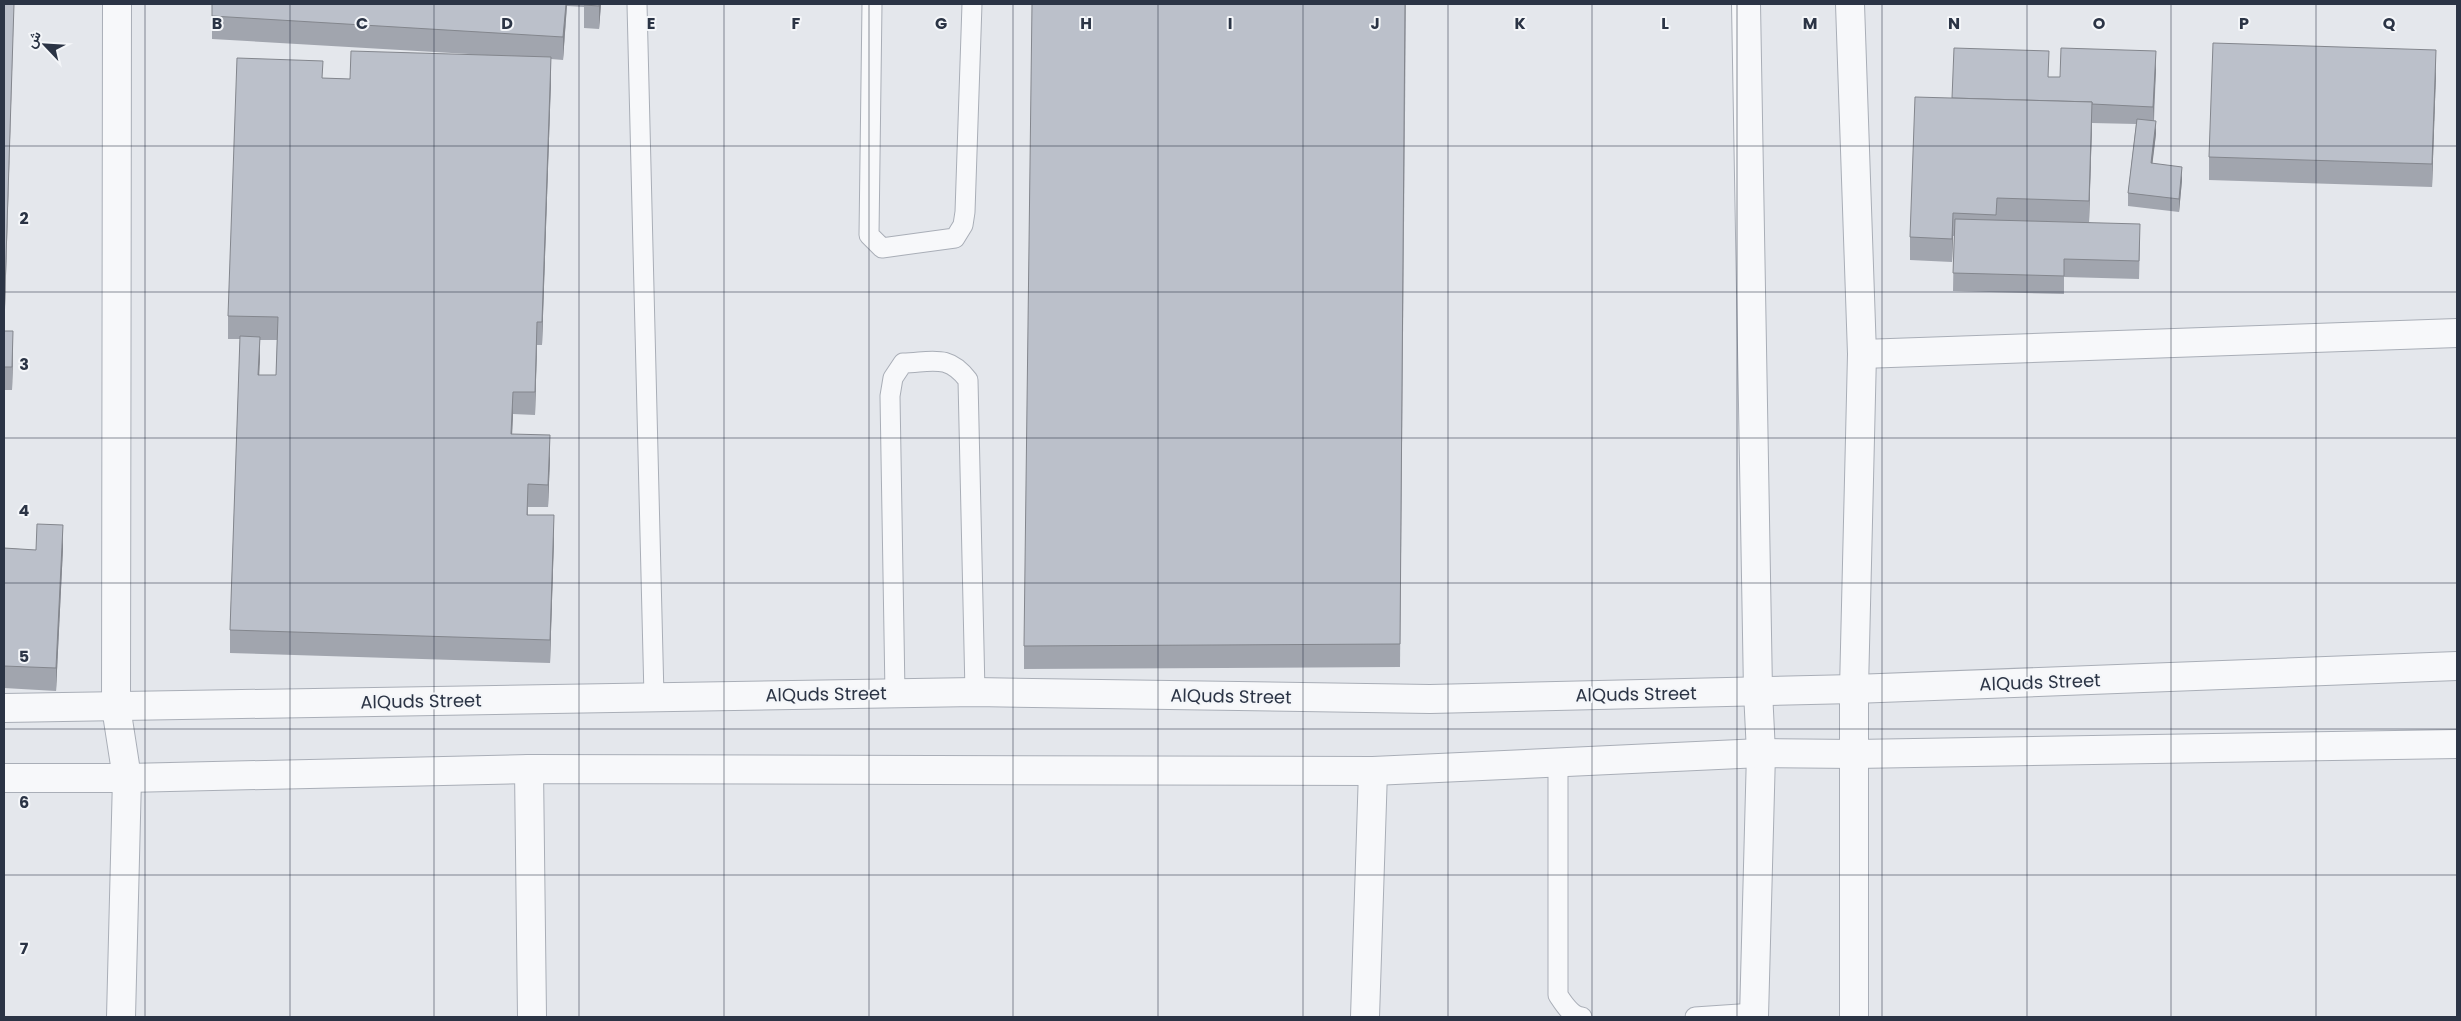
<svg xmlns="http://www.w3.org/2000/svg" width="2461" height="1021" font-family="Poppins,Vazirmatn,sans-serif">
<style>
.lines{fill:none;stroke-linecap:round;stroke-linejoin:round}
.service-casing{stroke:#a9aeb7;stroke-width:21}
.minor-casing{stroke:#a9aeb7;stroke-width:30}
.tertiary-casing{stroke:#a9aeb7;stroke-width:30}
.service{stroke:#f7f8fa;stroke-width:19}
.minor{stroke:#f7f8fa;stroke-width:28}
.tertiary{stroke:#f7f8fa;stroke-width:28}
.wall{fill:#a1a5ae;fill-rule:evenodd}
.shaded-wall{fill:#83868d}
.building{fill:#bbc0ca;stroke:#83868d}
.grid{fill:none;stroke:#2b3445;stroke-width:1;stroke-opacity:0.55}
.labels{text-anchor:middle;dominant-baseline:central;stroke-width:4;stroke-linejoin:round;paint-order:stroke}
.street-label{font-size:18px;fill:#2b3445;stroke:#f4f6f9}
.grid-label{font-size:16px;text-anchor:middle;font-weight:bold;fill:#2b3445;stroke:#f4f6f9;stroke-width:4;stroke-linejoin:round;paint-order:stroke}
</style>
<rect width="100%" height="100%" fill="#e4e7ec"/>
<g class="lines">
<defs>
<g id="service">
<polyline points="637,4 654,697"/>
<polyline points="872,4 869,235 882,248 955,238 963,225 965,212 972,4"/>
<path d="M895 693 890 396 893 378 903 363C933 362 948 354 968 380L975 692"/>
<path d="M1558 763V995C1564 1004 1571 1016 1582 1017"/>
<polyline points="1695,1017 1754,1013"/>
</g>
<g id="minor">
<polyline points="117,4 116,707 127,778 121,1017"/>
<polyline points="1746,4 1758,691 1761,753 1754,1017"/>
<polyline points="1850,4 1862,354 1854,689 1854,1017"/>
<polyline points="1862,354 2457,333"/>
<polyline points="529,769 532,1017"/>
<polyline points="1365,1017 1373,771"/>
</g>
<g id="tertiary">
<polyline points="4,708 975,692 1430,699 1854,689 2457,666"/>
<polyline points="4,778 127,778 529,769 1373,771 1761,753 1855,754 2457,744"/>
</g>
</defs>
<use href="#service" class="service-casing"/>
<use href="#minor" class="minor-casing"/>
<use href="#tertiary" class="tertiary-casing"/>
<use href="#service" class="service"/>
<use href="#minor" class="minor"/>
<use href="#tertiary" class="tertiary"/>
</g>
<g class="wall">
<polygon points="4,4 4,331 13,354 12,390 4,390"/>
<path d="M212 4H601L599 29 584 28V7L567 6 563 60 551 59V80L542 345H537L535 415 513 414 512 434 550 458 548 507H528V515L554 538 550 663 230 653V630L240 339H228V316L323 78 350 79 469 54 212 39ZM260 340H277L276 375H259Z"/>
<polygon points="1406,4 1400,667 1024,669 1024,646"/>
<polygon points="2156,69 2154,121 2156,134 2152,163 2182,180 2179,212 2128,206 2128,193 2136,124 2092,123 2089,222 2140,242 2139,279 2064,277 2064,294 1953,291 1954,236 1953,236 1952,262 1910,260 1910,237 1952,98 2049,77 2060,77"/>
<polygon points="2436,73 2432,187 2209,180 2209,157"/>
<polygon points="4,548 36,550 63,548 56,691 4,688"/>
</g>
<g class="shaded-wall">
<polygon points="14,4 4,344 4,322"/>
<polygon points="566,4 567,4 563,60 563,37"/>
<polygon points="599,4 601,4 599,29"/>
<polygon points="2436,50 2436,73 2432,187 2432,164"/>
<polygon points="2156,51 2156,69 2153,125 2153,107"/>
<polygon points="551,57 551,80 542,345 542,322"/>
<polygon points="2092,102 2092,125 2089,223 2089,201"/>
<polygon points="2156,121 2156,134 2151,176 2151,163"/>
<polygon points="2182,167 2182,180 2179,212 2179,199"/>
<polygon points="1953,213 1953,236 1952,262 1952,239"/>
<polygon points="537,322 537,345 535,415 535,392"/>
<polygon points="13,331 13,354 12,390 12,367"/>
<polygon points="260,337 260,359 258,398 258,375"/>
<polygon points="513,392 513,414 511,457 511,434"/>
<polygon points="550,435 550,458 548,507 548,485"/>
<polygon points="554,515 554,538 550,663 550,640"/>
<polygon points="63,525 63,548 56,691 56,668"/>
</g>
<g class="building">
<polygon points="4,4 14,4 4,322"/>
<polygon points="212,4 566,4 563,37 212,16"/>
<polygon points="584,4 599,4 599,6 584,5"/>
<polygon points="1032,4 1405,4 1400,644 1024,646"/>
<polygon points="2213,43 2436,50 2432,164 2209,157"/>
<polygon points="1954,48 2049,51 2048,77 2060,77 2061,48 2156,51 2153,107 2092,104 2092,102 1952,98"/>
<polygon points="351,51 551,57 542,322 537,322 535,392 513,392 511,434 550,435 548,485 528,484 527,515 554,515 550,640 230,630 240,336 260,337 258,375 276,375 278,317 228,316 237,58 323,61 322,78 350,79"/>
<polygon points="1915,97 2092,102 2089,201 1997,198 1996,215 1953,213 1952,239 1910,237"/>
<polygon points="2137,119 2156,121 2151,163 2182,167 2179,199 2128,193"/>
<polygon points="1955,219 2140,224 2139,261 2064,259 2064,276 1953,273"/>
<polygon points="4,331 13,331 12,367 4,367"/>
<polygon points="37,524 63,525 56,668 4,666 4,548 36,550"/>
</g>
<path class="grid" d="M145 4V1017M290 4V1017M434 4V1017M579 4V1017M724 4V1017M869 4V1017M1013 4V1017M1158 4V1017M1303 4V1017M1448 4V1017M1592 4V1017M1737 4V1017M1882 4V1017M2027 4V1017M2171 4V1017M2316 4V1017M4 146H2457M4 292H2457M4 438H2457M4 583H2457M4 729H2457M4 875H2457"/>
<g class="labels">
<g class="street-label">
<text transform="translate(2040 682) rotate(-2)">AlQuds Street</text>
<text transform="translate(826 694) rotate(-1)">AlQuds Street</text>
<text transform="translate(1636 694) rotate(-1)">AlQuds Street</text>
<text transform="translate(1231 696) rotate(1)">AlQuds Street</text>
<text transform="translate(421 701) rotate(-1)">AlQuds Street</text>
</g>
</g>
<g class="grid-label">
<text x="217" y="29">B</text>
<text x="362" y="29">C</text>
<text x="507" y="29">D</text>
<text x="651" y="29">E</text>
<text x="796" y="29">F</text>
<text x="941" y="29">G</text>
<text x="1086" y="29">H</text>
<text x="1230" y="29">I</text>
<text x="1375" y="29">J</text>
<text x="1520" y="29">K</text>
<text x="1665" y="29">L</text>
<text x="1810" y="29">M</text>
<text x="1954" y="29">N</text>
<text x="2099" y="29">O</text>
<text x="2244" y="29">P</text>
<text x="2389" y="29">Q</text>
<text x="24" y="224">2</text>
<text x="24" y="370">3</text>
<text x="24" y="516">4</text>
<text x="24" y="662">5</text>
<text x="24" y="808">6</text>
<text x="24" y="954">7</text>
</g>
<rect width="2461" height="1021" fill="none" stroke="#2b3445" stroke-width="10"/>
<g transform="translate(45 45) rotate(295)" stroke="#f4f6f9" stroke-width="4" paint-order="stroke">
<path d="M0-4L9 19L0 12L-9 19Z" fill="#2b3445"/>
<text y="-8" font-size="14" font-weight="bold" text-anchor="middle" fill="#2b3445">ش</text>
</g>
</svg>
